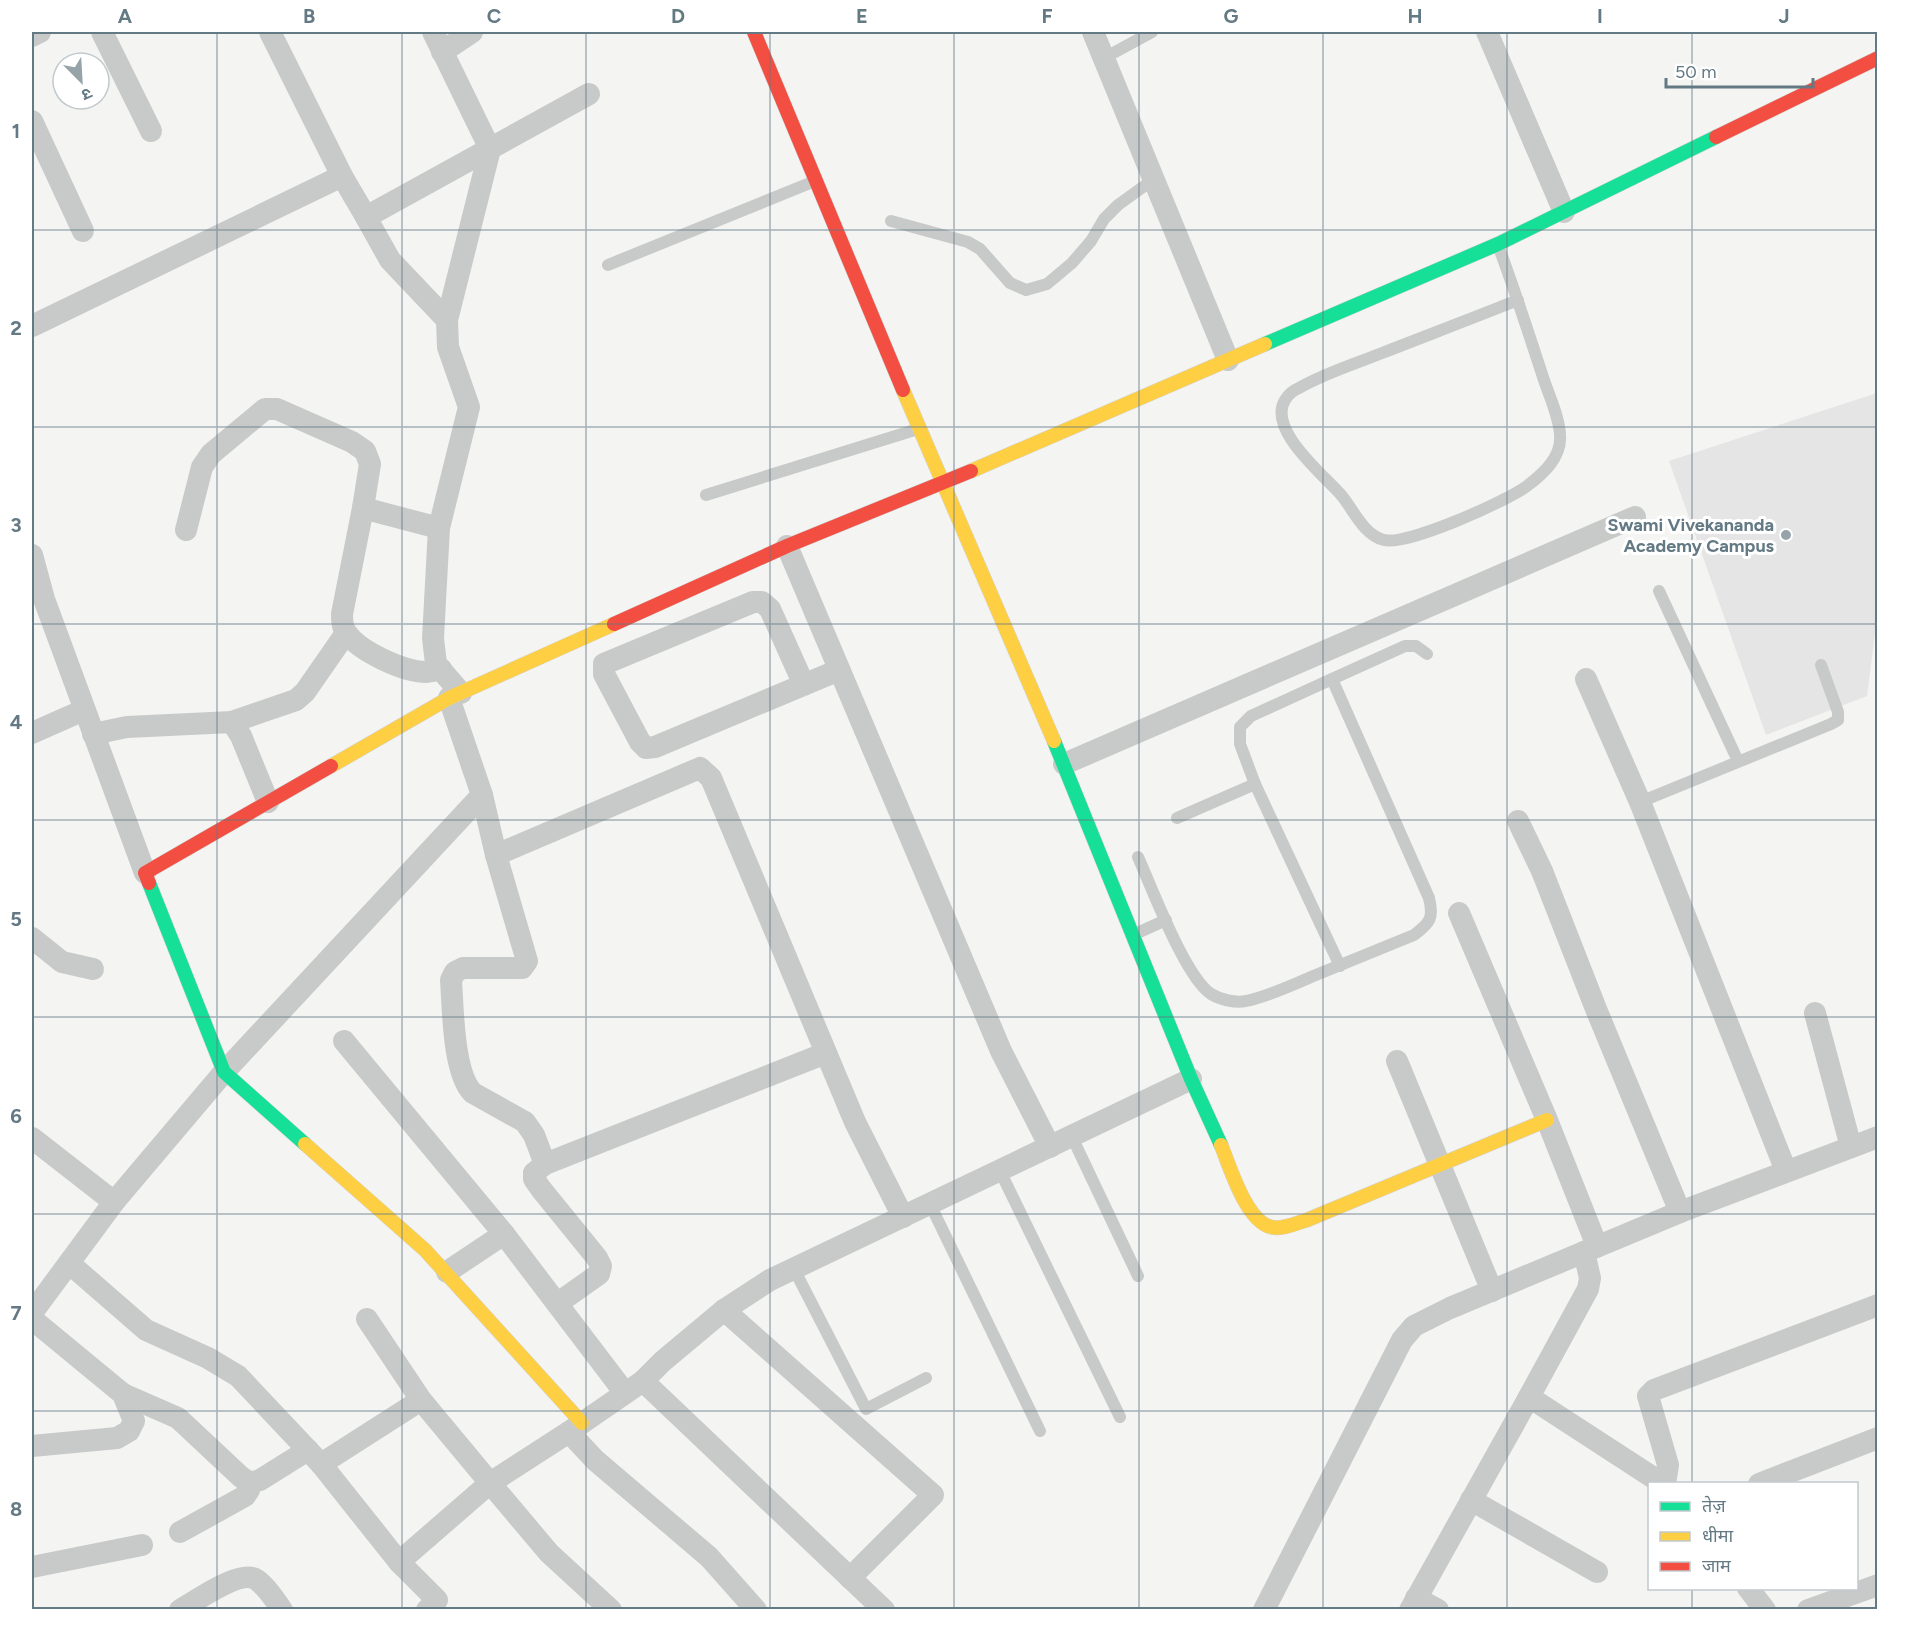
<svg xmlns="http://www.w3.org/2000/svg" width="1909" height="1641" font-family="Figtree,'Noto Sans Devanagari',sans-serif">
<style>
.built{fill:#e4e5e4}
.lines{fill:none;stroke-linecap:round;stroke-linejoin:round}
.fast-casing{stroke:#d0d2d2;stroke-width:15}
.slow-casing{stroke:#d0d2d2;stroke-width:15}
.jam-casing{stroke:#d0d2d2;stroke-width:15}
.lane{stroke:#c8caca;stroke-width:12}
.street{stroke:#c8caca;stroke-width:22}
.fast{stroke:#16e098;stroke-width:14}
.slow{stroke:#ffcf43;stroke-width:14}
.jam{stroke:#f24e42;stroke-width:14}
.grid{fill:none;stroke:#637983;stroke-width:1.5;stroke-opacity:0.55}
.poi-dot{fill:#96a4aa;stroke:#fff;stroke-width:2}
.labels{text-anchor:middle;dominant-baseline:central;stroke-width:6;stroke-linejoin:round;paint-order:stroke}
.poi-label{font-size:18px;font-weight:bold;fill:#637983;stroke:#fff;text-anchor:end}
.neatline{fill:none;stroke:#637983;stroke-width:2}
.grid-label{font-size:20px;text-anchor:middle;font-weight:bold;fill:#637983}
</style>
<rect width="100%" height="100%" fill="#f4f4f2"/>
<polygon class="built" points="1877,393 1878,609 1867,696 1766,735 1669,461"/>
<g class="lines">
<defs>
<g id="fast">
<polyline points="1265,344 1498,244 1716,137"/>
<polyline points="1054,741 1191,1079 1221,1145"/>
<polyline points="149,883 224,1072 305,1144"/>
</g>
<g id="slow">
<polyline points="903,390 1054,741"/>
<polyline points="971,471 1265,344"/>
<polyline points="331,766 449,698 614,624"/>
<polyline points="305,1144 425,1250 582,1423"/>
<path d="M1221 1145C1230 1167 1246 1221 1271 1227 1282 1230 1296 1223 1307 1220L1547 1120"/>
</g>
<g id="jam">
<polyline points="754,32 903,390"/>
<polyline points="1716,137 1878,58"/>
<polyline points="614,624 787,546 971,471"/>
<polyline points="149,883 145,873 331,766"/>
</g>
</defs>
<use href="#fast" class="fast-casing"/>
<use href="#slow" class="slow-casing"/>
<use href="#jam" class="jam-casing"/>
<g class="lane">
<polyline points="1104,58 1152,32"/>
<polyline points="891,221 968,242 980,249 1010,283 1026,290 1047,284 1072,263 1091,241 1104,219 1118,205 1154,179"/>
<path d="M1498 245C1514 288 1528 331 1542 374 1548 394 1559 415 1560 435 1562 457 1543 474 1527 486 1507 501 1407 546 1384 540 1364 535 1354 511 1342 496 1324 475 1267 430 1285 400 1288 395 1294 390 1299 388 1325 373 1355 364 1382 353 1428 335 1473 318 1518 300"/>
<polyline points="608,265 815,181"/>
<polyline points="706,495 918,429"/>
<polyline points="1659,591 1738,761"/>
<polyline points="1332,679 1251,716 1240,727 1240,744 1255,784 1340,966"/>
<polyline points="1640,802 1831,724 1838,720 1838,712 1821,665"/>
<polyline points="1177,818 1255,784"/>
<path d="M1138 857C1152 888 1185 977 1211 994 1221 1000 1235 1003 1246 1001 1269 996 1290 986 1311 977 1345 963 1380 949 1414 935 1430 923 1434 918 1429 898L1332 679 1405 646H1416L1427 654"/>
<polyline points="1135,934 1166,920"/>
<polyline points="1072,1137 1138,1276"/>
<polyline points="1000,1171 1120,1417"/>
<polyline points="930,1204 1040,1431"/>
<polyline points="794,1269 866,1409 926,1378"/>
</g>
<g class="street">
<polyline points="102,32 151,131"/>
<polyline points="433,32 490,149 447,320 448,347 469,407 439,528 433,638 436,664 461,693"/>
<polyline points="1093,32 1228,360"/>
<polyline points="1487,32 1564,212"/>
<polyline points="32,36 40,32"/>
<polyline points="442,52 472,32"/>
<polyline points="32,121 83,231"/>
<polyline points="342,176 366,217 589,94"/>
<polyline points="366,217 390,260 447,320"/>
<polyline points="32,326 342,176 270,32"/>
<path d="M363 508 342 614C342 620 342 627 346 632 358 651 404 672 426 672 431 672 436 670 441 669"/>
<polyline points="186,530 202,467 211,454 265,409 277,409 352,442 365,451 370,464 363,508 439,528"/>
<polyline points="787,546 1001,1051 1050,1147"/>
<polyline points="32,555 44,599 145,873"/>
<polyline points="1586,679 1640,802 1786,1171"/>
<polyline points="804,685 770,609 762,602 753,602 604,664 604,674 640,742 646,748 655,747 839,670"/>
<polyline points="232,722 296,700 305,692 346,633"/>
<polyline points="32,733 84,710"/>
<polyline points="93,734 127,727 232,722 241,736 268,802"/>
<polyline points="1064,764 1635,517"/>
<polyline points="482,795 496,855 700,768 711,778 855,1122 903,1217"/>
<polyline points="1518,821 1542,871 1596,1009 1680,1212"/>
<path d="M496 855 527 961 522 968H463L455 972 451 980C453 1008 453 1074 473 1093L525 1122 534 1135 545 1164"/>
<polyline points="1459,913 1547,1120 1597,1246"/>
<polyline points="32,938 62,962 93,969"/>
<polyline points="1815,1013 1851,1147"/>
<polyline points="344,1041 504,1234 625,1393"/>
<polyline points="1397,1061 1492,1291"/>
<polyline points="32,1138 114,1202"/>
<polyline points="1584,1252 1590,1278 1588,1289 1529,1397 1663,1484"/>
<polyline points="70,1264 146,1330 208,1358 238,1376 321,1464 399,1562"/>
<polyline points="447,1272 504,1234"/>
<polyline points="558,1303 599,1274 601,1266 597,1258 541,1189 534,1179 534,1173 545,1164 826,1053"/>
<polyline points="724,1310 933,1495 850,1578"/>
<polyline points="32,1313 114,1202 224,1072 482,795 449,698"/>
<polyline points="32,1319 123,1394 134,1421 129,1431 117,1438 32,1446"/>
<polyline points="367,1319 421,1400"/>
<polyline points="643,1381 884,1610"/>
<polyline points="123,1394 178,1418 241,1477 250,1483 260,1480 308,1450"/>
<polyline points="569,1432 490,1483 549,1553 611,1610"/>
<polyline points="321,1464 421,1400 490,1483 399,1562 437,1600 427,1610"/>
<polyline points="1665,1484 1668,1465 1648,1396 1654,1390 1878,1305"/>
<polyline points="1759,1484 1878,1438"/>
<polyline points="1471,1500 1597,1572"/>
<polyline points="180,1532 245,1496 249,1490 250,1483"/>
<polyline points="32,1567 142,1545"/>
<polyline points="1748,1588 1765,1610"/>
<polyline points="1416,1598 1438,1610"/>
<path d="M180 1610C196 1601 241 1568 257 1580 267 1587 275 1600 282 1610"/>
<polyline points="756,1610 709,1557 595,1460 569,1432 643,1381 663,1361 724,1310 770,1280 1191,1079"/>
<polyline points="1264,1610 1402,1340 1414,1326 1450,1308 1680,1212 1878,1137"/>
<polyline points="1410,1610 1529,1397"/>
<polyline points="1808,1610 1878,1585"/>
</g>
<use href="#fast" class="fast"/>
<use href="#slow" class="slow"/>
<use href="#jam" class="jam"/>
</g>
<path class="grid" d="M217 32V1610M402 32V1610M586 32V1610M770 32V1610M954 32V1610M1139 32V1610M1323 32V1610M1507 32V1610M1692 32V1484M32 230H1878M32 427H1878M32 624H1878M32 820H1878M32 1017H1878M32 1214H1878M32 1411H1878M1692 1588V1610"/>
<circle class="poi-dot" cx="1786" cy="535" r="6"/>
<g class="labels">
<g class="poi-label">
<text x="1774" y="525">Swami Vivekananda<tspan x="1774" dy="21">Academy Campus</tspan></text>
</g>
</g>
<rect width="1909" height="1641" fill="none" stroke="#ffffff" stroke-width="66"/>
<rect x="1648" y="1482" width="210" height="108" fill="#ffffff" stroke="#c1c9cd" stroke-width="1.5"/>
<rect x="1660" y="1502" width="30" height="9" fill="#16e098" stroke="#c1c9cd" stroke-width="1.5"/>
<text x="1702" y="1512" font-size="18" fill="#637983">तेज़</text>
<rect x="1660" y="1532" width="30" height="9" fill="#ffcf43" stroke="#c1c9cd" stroke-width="1.5"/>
<text x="1702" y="1542" font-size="18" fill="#637983">धीमा</text>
<rect x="1660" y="1562" width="30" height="9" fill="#f24e42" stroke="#c1c9cd" stroke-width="1.5"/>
<text x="1702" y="1572" font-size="18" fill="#637983">जाम</text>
<g transform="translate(81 81) rotate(156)"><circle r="28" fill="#ffffff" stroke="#c1c9cd" stroke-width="1.5"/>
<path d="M0-4.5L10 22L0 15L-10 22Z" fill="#96a4aa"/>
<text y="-9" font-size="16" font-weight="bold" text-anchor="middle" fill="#637983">उ</text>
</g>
<path d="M1666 78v9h147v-9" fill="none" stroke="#637983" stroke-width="3"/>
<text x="1675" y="78" font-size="18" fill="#637983" stroke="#ffffff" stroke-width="4.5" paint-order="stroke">50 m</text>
<rect x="33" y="33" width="1843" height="1575" class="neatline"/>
<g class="grid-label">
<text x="125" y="23">A</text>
<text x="309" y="23">B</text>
<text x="494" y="23">C</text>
<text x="678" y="23">D</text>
<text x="862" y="23">E</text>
<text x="1047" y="23">F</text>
<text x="1231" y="23">G</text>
<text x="1415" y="23">H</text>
<text x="1600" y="23">I</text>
<text x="1784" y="23">J</text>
<text x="16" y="138">1</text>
<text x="16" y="335">2</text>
<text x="16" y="532">3</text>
<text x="16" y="729">4</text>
<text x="16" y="926">5</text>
<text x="16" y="1123">6</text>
<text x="16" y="1320">7</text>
<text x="16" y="1516">8</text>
</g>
</svg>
